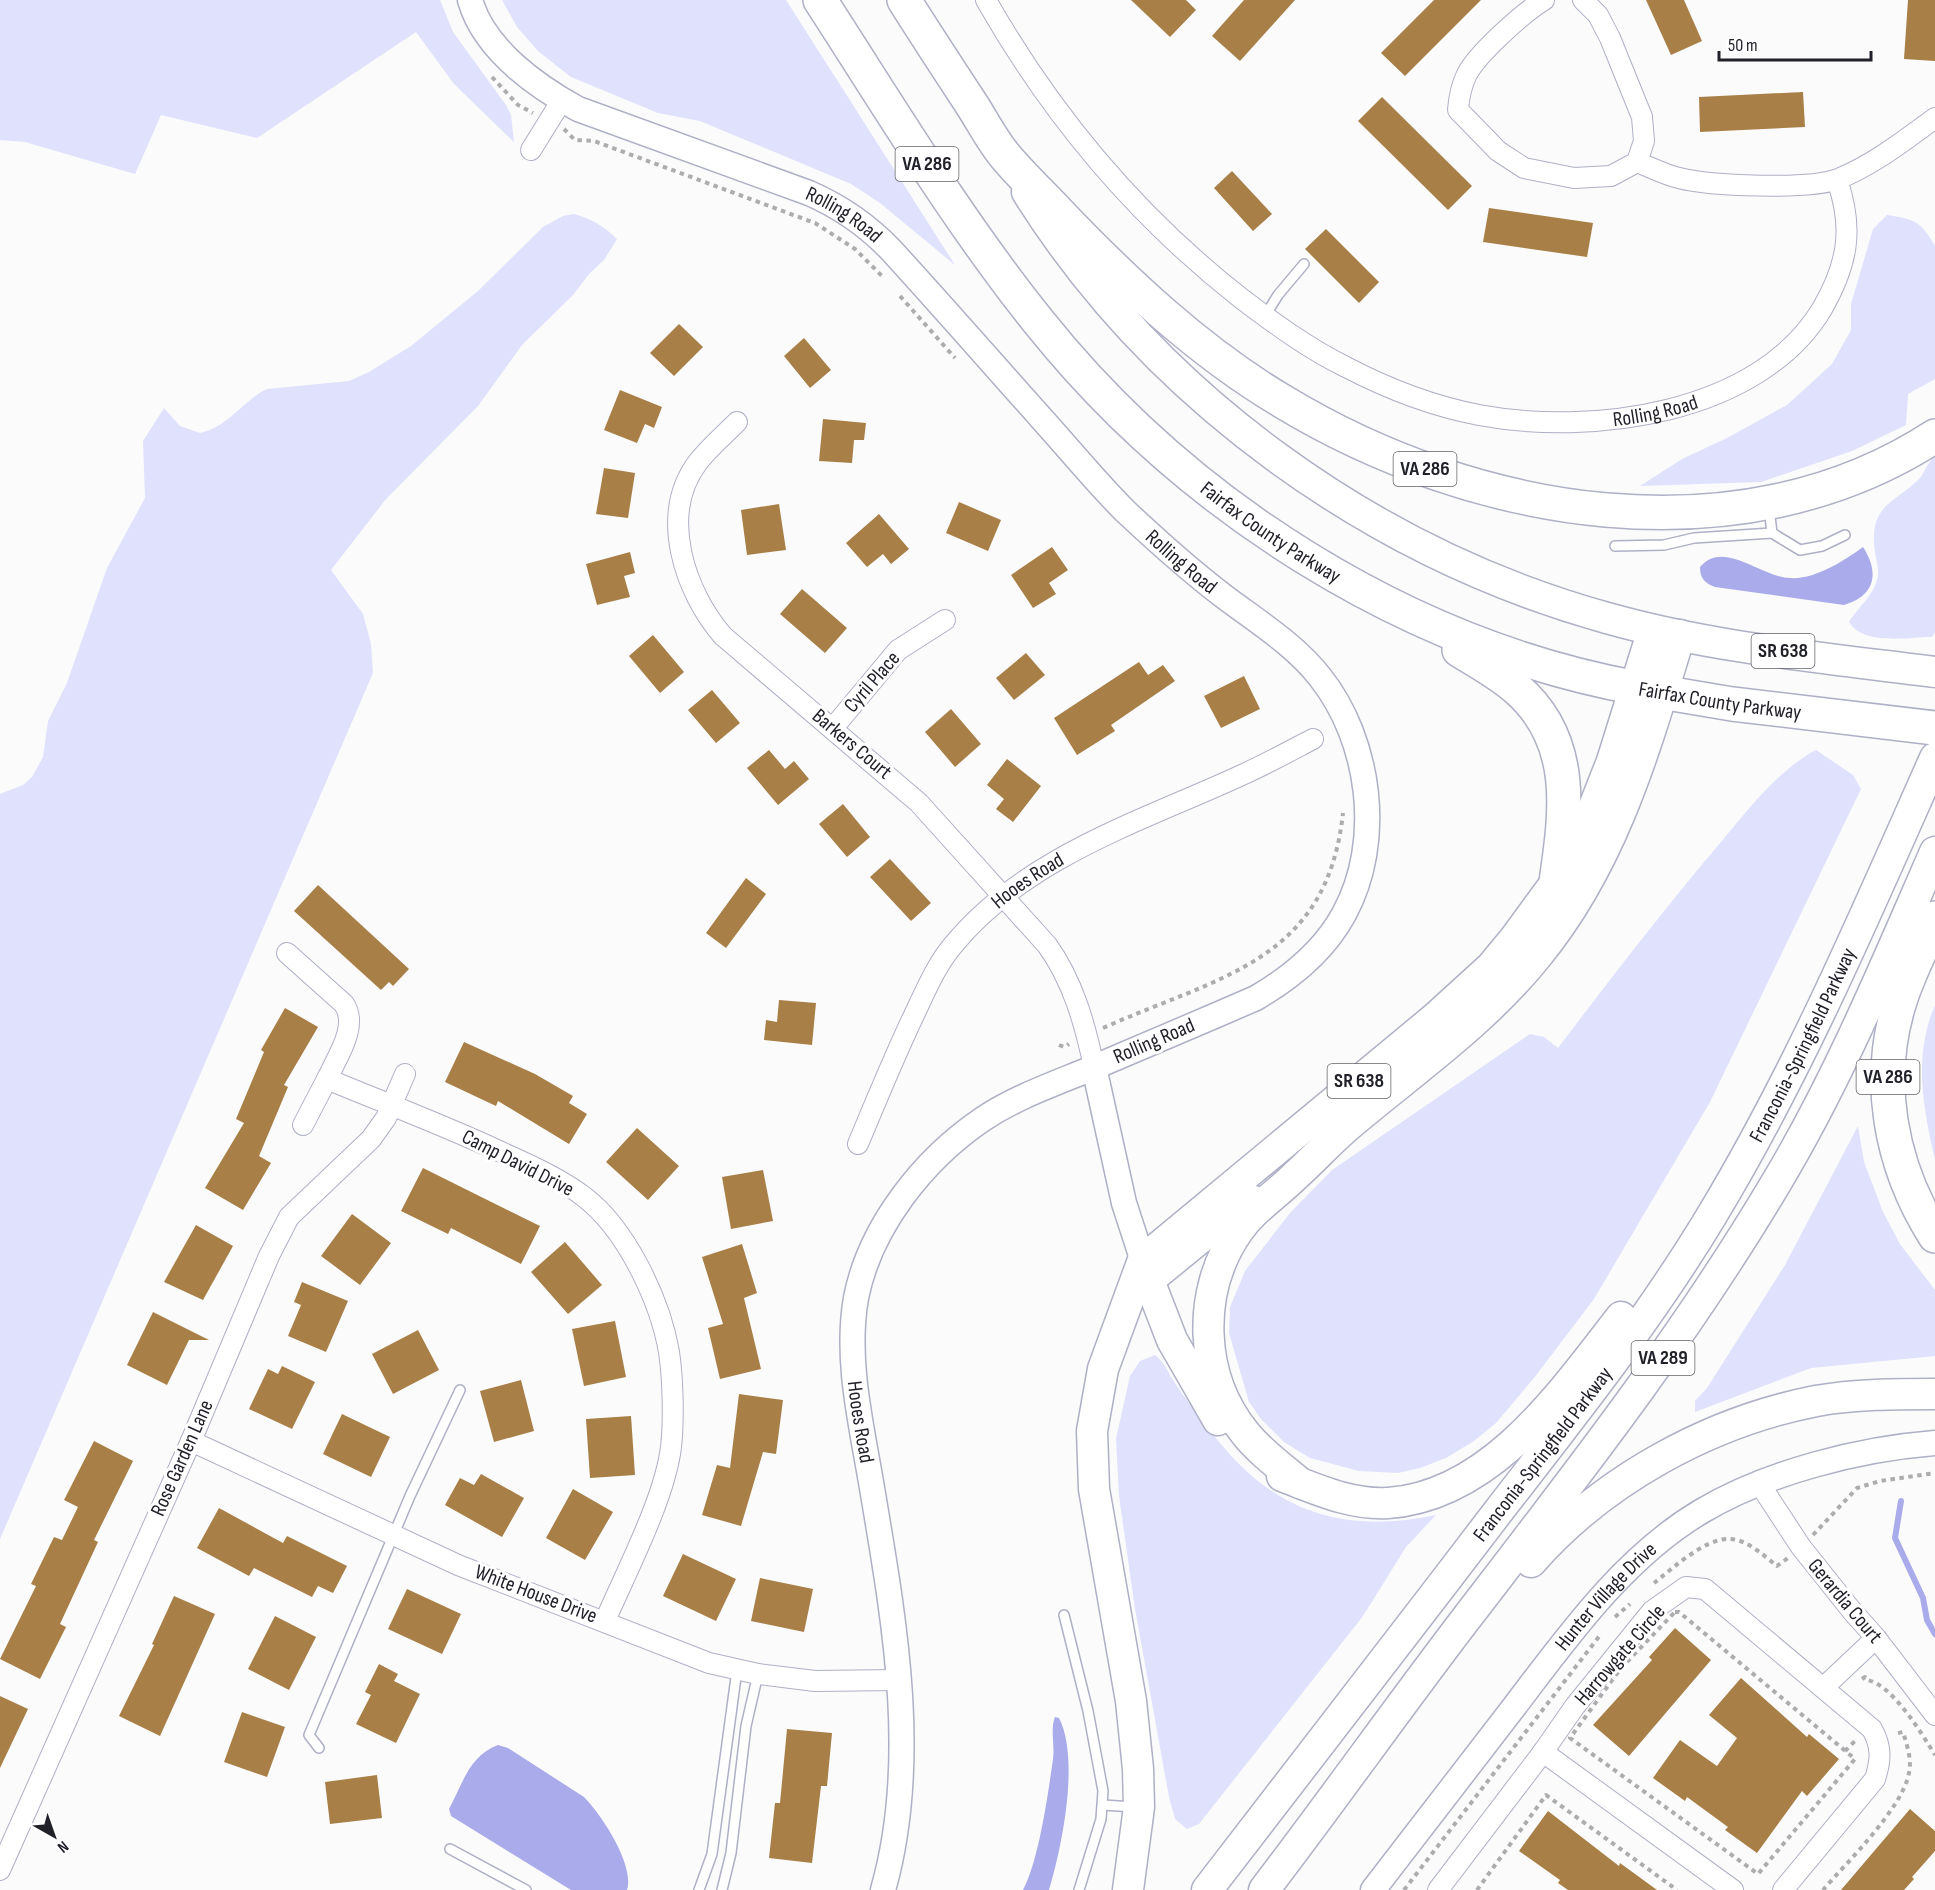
<svg xmlns="http://www.w3.org/2000/svg" width="1935" height="1890" font-family="'Sofia Sans Condensed',sans-serif">
<style>
.green{fill:#dfe1fd}
.water{fill:#a9abea}
.lines{fill:none;stroke-linecap:round;stroke-linejoin:round}
.stream{stroke:#a9abea;stroke-width:6}
.building{fill:#a87f46}
.service-casing{stroke:#aeb0c6;stroke-width:12}
.minor-casing{stroke:#aeb0c6;stroke-width:22}
.tertiary-casing{stroke:#aeb0c6;stroke-width:27}
.primary-casing{stroke:#aeb0c6;stroke-width:33}
.trunk-casing{stroke:#aeb0c6;stroke-width:36}
.motorway-casing{stroke:#aeb0c6;stroke-width:36}
.path{stroke:#adadb0;stroke-width:4;stroke-dasharray:4.5 4.5;stroke-linecap:butt}
.service{stroke:#fff;stroke-width:9}
.minor{stroke:#fff;stroke-width:20}
.tertiary{stroke:#fff;stroke-width:24}
.primary{stroke:#fff;stroke-width:30}
.trunk{stroke:#fff;stroke-width:33}
.motorway{stroke:#fff;stroke-width:33}
.labels{text-anchor:middle;dominant-baseline:central;stroke-width:6;stroke-linejoin:round;paint-order:stroke}
.shield{fill:#fff;stroke:#64646a;stroke-width:1.5}
.shield-label{font-size:20px;font-weight:bold;fill:#21212a}
.street-label{font-size:21px;fill:#21212a;stroke:#fff}
</style>
<rect width="100%" height="100%" fill="#fbfbfb"/>
<g class="green">
<polygon points="0,0 440,0 453,32 506,105 511,115 514,142 454,84 416,32 257,138 161,115 135,174 25,142 0,140"/>
<polygon points="502,0 786,0 955,265 880,203 851,184 700,121 658,113 571,77 538,51 517,27"/>
<path d="M574 214C590 218 605 227 617 239L604 260 589 274 573 295 522 345 478 406 386 499 331 570 363 614 371 644 373 673 0 1539V794L23 785 32 777 43 757 48 721 67 683 107 568 145 498 143 441 164 408 180 426 200 433C229 427 242 401 267 389L349 381 369 372 411 346 478 291 543 227 563 216Z"/>
<path d="M1887 215C1914 219 1921 221 1935 246V379L1908 394 1906 425 1852 451 1761 482 1640 486 1682 459 1727 438 1787 405 1832 364 1851 330V304L1873 229Z"/>
<path d="M1935 457V632L1932 637C1908 637 1864 646 1849 622 1859 606 1875 595 1878 575 1879 565 1874 553 1874 543 1872 506 1894 502 1916 482 1925 475 1925 464 1935 457Z"/>
<path d="M1816 750 1853 775 1861 789 1710 1102 1594 1299 1534 1378 1496 1423 1474 1441 1446 1458 1420 1468 1398 1473 1359 1471 1310 1458 1284 1442 1261 1419 1249 1402 1229 1333 1230 1307 1245 1271 1290 1213 1332 1170 1530 1034 1544 1037 1558 1048C1611 978 1664 909 1721 842 1748 810 1778 770 1816 750Z"/>
<path d="M1935 1005V1160C1923 1108 1913 1056 1935 1005Z"/>
<polygon points="1858,1126 1864,1162 1883,1212 1900,1244 1935,1290 1935,1356 1811,1368 1695,1412 1695,1401 1707,1388 1785,1265"/>
<path d="M1155 1355C1165 1363 1167 1370 1173 1380 1183 1396 1195 1410 1206 1425 1266 1508 1336 1536 1436 1515L1406 1547 1363 1616 1199 1824 1187 1829 1175 1819 1169 1797 1135 1609 1119 1496 1116 1439 1130 1376 1140 1361Z"/>
</g>
<g class="water">
<path d="M1863 547C1880 573 1875 596 1844 605L1715 587C1705 583 1700 579 1700 567 1724 539 1760 577 1790 578 1814 580 1844 561 1863 547Z"/>
<path d="M1055 1717 1059 1718C1080 1759 1062 1847 1049 1890H1023C1039 1860 1048 1794 1053 1759 1055 1746 1050 1729 1055 1717Z"/>
<path d="M498 1745 508 1748 584 1797C601 1814 635 1865 627 1890H571L451 1816 449 1809C463 1783 469 1756 498 1745Z"/>
</g>
<g class="lines">
<polyline class="stream" points="1901,1501 1895,1538 1923,1598 1927,1620 1935,1634"/>
</g>
<g class="building">
<polygon points="1131,0 1186,0 1196,10 1170,37"/>
<polygon points="1244,0 1295,0 1240,61 1212,36"/>
<polygon points="1434,0 1481,0 1405,76 1381,53"/>
<polygon points="1646,0 1684,0 1702,41 1671,55"/>
<polygon points="1908,0 1935,0 1935,61 1904,59"/>
<polygon points="1803,92 1805,127 1700,132 1699,97"/>
<polygon points="1382,97 1472,186 1448,210 1358,121"/>
<polygon points="1232,171 1272,214 1253,231 1214,188"/>
<polygon points="1489,208 1593,223 1587,257 1483,242"/>
<polygon points="1326,229 1379,282 1359,303 1305,249"/>
<polygon points="679,324 703,347 674,376 650,353"/>
<polygon points="804,338 831,370 810,388 784,356"/>
<polygon points="620,390 662,407 654,428 645,424 637,443 604,430"/>
<polygon points="823,419 866,423 864,440 854,440 852,463 819,461"/>
<polygon points="604,468 635,473 628,518 596,514"/>
<polygon points="959,502 1001,520 988,551 946,533"/>
<polygon points="779,504 786,550 747,555 741,510"/>
<polygon points="879,514 909,549 891,564 883,554 867,567 846,543"/>
<polygon points="1052,547 1068,570 1049,583 1056,594 1033,608 1011,575"/>
<polygon points="630,552 635,573 624,576 630,597 597,605 586,564"/>
<polygon points="802,589 847,628 825,653 780,614"/>
<polygon points="653,635 684,672 660,693 629,656"/>
<polygon points="1026,653 1045,675 1014,700 996,678"/>
<polygon points="1139,662 1148,675 1163,665 1175,681 1111,725 1115,731 1077,755 1054,718"/>
<polygon points="1244,676 1260,709 1221,728 1204,696"/>
<polygon points="712,690 740,723 716,743 688,710"/>
<polygon points="951,709 981,744 955,767 925,732"/>
<polygon points="769,750 785,769 794,761 809,779 778,805 747,768"/>
<polygon points="1007,759 1041,786 1013,822 996,809 1004,799 987,785"/>
<polygon points="843,804 870,837 847,857 819,824"/>
<polygon points="890,859 931,903 911,921 870,877"/>
<polygon points="746,878 766,894 726,948 706,933"/>
<polygon points="318,885 409,969 393,986 389,982 381,990 294,911"/>
<polygon points="779,1000 816,1003 812,1045 764,1040 766,1020 777,1022"/>
<polygon points="285,1008 318,1027 284,1085 288,1087 259,1156 271,1163 243,1210 205,1188 244,1123 236,1119 264,1052 261,1050"/>
<polygon points="464,1042 535,1074 573,1096 569,1103 587,1114 569,1144 498,1101 496,1106 445,1082"/>
<polygon points="637,1128 679,1166 648,1200 606,1162"/>
<polygon points="423,1168 540,1226 521,1264 451,1228 448,1234 401,1211"/>
<polygon points="763,1170 773,1221 731,1229 722,1177"/>
<polygon points="352,1214 391,1243 360,1285 321,1256"/>
<polygon points="196,1225 233,1246 203,1300 164,1282"/>
<polygon points="565,1242 602,1285 568,1314 531,1272"/>
<polygon points="742,1244 757,1293 744,1298 761,1369 720,1379 708,1328 723,1324 702,1257"/>
<polygon points="302,1282 348,1301 326,1352 288,1336 301,1305 294,1302"/>
<polygon points="153,1312 209,1340 189,1340 167,1385 127,1365"/>
<polygon points="615,1321 626,1377 584,1386 572,1329"/>
<polygon points="418,1330 439,1370 393,1394 372,1354"/>
<polygon points="282,1366 315,1382 292,1429 249,1409 268,1369 278,1374"/>
<polygon points="521,1380 534,1431 494,1442 480,1391"/>
<polygon points="739,1394 783,1400 776,1454 763,1452 741,1526 702,1515 717,1465 730,1468"/>
<polygon points="342,1414 390,1437 371,1477 323,1454"/>
<polygon points="631,1416 635,1475 590,1478 586,1419"/>
<polygon points="94,1441 133,1461 94,1540 98,1542 60,1624 66,1627 40,1679 0,1659 36,1586 31,1584 54,1537 62,1540 78,1507 64,1500"/>
<polygon points="481,1474 524,1498 502,1537 445,1505 460,1478 474,1485"/>
<polygon points="573,1489 613,1512 585,1560 546,1538"/>
<polygon points="219,1508 283,1543 287,1536 347,1566 333,1593 318,1586 312,1597 254,1568 249,1576 197,1548"/>
<polygon points="683,1554 736,1579 716,1621 663,1596"/>
<polygon points="760,1578 813,1589 804,1632 751,1621"/>
<polygon points="407,1589 461,1614 442,1654 388,1629"/>
<polygon points="174,1596 215,1614 160,1736 119,1716 154,1645 152,1644"/>
<polygon points="275,1616 316,1637 289,1690 248,1669"/>
<polygon points="1675,1628 1711,1660 1629,1756 1593,1725 1652,1660 1649,1657"/>
<polygon points="379,1664 398,1674 394,1681 420,1694 396,1743 356,1724 371,1695 365,1692"/>
<polygon points="1741,1678 1807,1737 1809,1734 1839,1759 1807,1796 1802,1791 1757,1853 1725,1830 1728,1827 1687,1797 1685,1801 1653,1778 1680,1740 1717,1766 1737,1738 1709,1715"/>
<polygon points="0,1696 28,1709 0,1768"/>
<polygon points="242,1712 285,1727 267,1777 224,1762"/>
<polygon points="787,1729 832,1733 827,1786 821,1786 812,1863 769,1858 775,1803 780,1803"/>
<polygon points="377,1775 382,1818 330,1824 325,1782"/>
<polygon points="1910,1809 1935,1831 1935,1851 1912,1877 1914,1879 1904,1890 1841,1890"/>
<polygon points="1548,1811 1619,1866 1620,1863 1657,1890 1568,1890 1558,1883 1560,1880 1519,1851"/>
</g>
<g class="lines">
<defs>
<g id="service">
<polyline points="1265,316 1278,295 1304,264"/>
<polyline points="1769,508 1772,533"/>
<polyline points="1615,546 1664,545 1694,538 1772,533 1800,550 1822,546 1845,535"/>
<polyline points="1064,1615 1088,1711 1103,1791 1101,1819 1079,1890"/>
<polyline points="319,1748 309,1735 410,1496 460,1390"/>
<polyline points="1103,1805 1134,1807"/>
<polyline points="450,1849 526,1890"/>
<polyline points="699,1890 712,1854 737,1670"/>
<polyline points="722,1890 731,1853 746,1726 758,1674"/>
</g>
<g id="minor">
<path id="s1" d="M986 0C1052 116 1137 217 1242 299 1275 324 1309 349 1346 367 1388 389 1432 406 1479 415 1590 436 1758 415 1822 309 1848 264 1854 228 1837 180"/>
<path d="M1544 0C1524 12 1478 53 1467 74 1461 86 1459 97 1458 110L1498 151 1524 168 1574 178 1611 176 1637 162 1644 141 1642 117 1610 38 1598 15 1583 0"/>
<polyline points="531,150 562,100"/>
<path d="M1637 162C1650 167 1665 175 1679 178 1710 186 1809 190 1838 179 1873 165 1905 140 1935 118"/>
<path d="M737 422C724 435 709 448 698 462 658 515 685 592 723 636L919 803 1047 945C1073 981 1085 1024 1094 1067"/>
<polyline points="833,728 898,650 945,620"/>
<path d="M287 953 344 1004C359 1026 337 1057 327 1079"/>
<path d="M303 1125 327 1079C385 1103 443 1125 499 1151 527 1164 558 1177 583 1196 626 1228 660 1300 669 1352 673 1379 674 1420 671 1447 665 1498 626 1572 605 1621"/>
<path id="s2" d="M858 1144C876 1101 894 1057 914 1015 926 990 936 965 954 944 1028 855 1143 821 1244 774 1268 763 1290 751 1313 739"/>
<polyline points="191,1441 458,1565 709,1663 758,1674 815,1681 898,1680"/>
<polyline points="1759,1483 1801,1547 1852,1611 1876,1638 1935,1715"/>
<polyline points="1823,1688 1876,1638"/>
<polyline points="0,1870 191,1441 269,1256 289,1217 371,1139 386,1118 405,1074"/>
<polyline points="1438,1890 1543,1752"/>
<path d="M1733 1890 1543 1752 1575 1706 1652 1611 1686 1587 1705 1589 1872 1729C1882 1747 1881 1760 1875 1779L1783 1890"/>
</g>
<g id="tertiary">
<path id="s3" d="M470 0C484 49 536 86 578 109L809 193C841 207 867 225 891 250 942 306 992 363 1042 419 1070 450 1096 482 1125 511 1157 541 1190 571 1226 598 1258 622 1295 645 1320 677 1370 740 1384 841 1344 914 1324 951 1292 977 1256 998 1201 1022 1146 1045 1090 1069 1054 1084 1016 1097 983 1119 924 1159 870 1226 856 1298 845 1361 862 1427 872 1488 894 1619 920 1760 883 1890"/>
<polyline points="1094,1067 1124,1203 1150,1283 1254,1198"/>
<path id="s4" d="M1373 1890C1420 1829 1467 1768 1514 1707 1568 1636 1624 1557 1702 1511 1768 1472 1859 1449 1935 1443"/>
</g>
<g id="primary">
<path d="M1027 192C1156 398 1373 553 1607 618 1713 648 1826 658 1935 672"/>
<polyline points="1150,1283 1172,1340 1218,1420"/>
<path d="M1282 1476C1316 1489 1350 1505 1388 1503 1492 1496 1563 1391 1621 1317"/>
<path d="M1300 1483C1281 1467 1260 1452 1245 1433 1199 1376 1196 1292 1238 1231 1253 1209 1276 1195 1295 1176 1313 1160 1330 1141 1349 1125 1413 1071 1484 1022 1537 956 1614 862 1645 749 1680 635"/>
<path d="M1531 1562C1603 1480 1709 1422 1816 1401 1855 1394 1896 1394 1935 1394"/>
<polyline points="1128,1890 1139,1807 1138,1769 1131,1701 1094,1489 1092,1431 1103,1369 1143,1260 1435,1018 1491,967 1515,938 1556,882 1588,822 1612,761 1653,630"/>
<path id="s5" d="M1207 1890C1304 1764 1401 1639 1497 1513 1572 1416 1649 1320 1712 1215 1800 1069 1866 913 1935 758"/>
<path d="M1264 1890C1332 1801 1397 1709 1465 1620 1574 1478 1684 1338 1776 1183 1839 1078 1886 964 1935 852"/>
</g>
<g id="trunk">
<path id="s6" d="M1637 688 1732 704 1935 728"/>
<path d="M1935 918C1924 944 1910 971 1901 998 1874 1079 1890 1165 1935 1236"/>
</g>
<g id="motorway">
<path id="s7" d="M820 0C890 108 957 220 1038 321 1185 505 1404 645 1637 688"/>
<path d="M904 0C926 35 949 70 972 105 983 122 993 142 1006 157 1022 176 1041 194 1058 212 1125 282 1198 351 1282 401 1473 517 1738 564 1935 436"/>
<path d="M1459 650C1478 662 1499 673 1516 688 1577 740 1566 813 1556 882"/>
</g>
</defs>
<use href="#service" class="service-casing"/>
<use href="#minor" class="minor-casing"/>
<use href="#tertiary" class="tertiary-casing"/>
<use href="#primary" class="primary-casing"/>
<use href="#trunk" class="trunk-casing"/>
<use href="#motorway" class="motorway-casing"/>
<g class="path">
<polyline points="492,77 518,105 533,113"/>
<polyline points="564,129 575,140 594,141 815,223 855,249 883,277"/>
<polyline points="900,296 955,358"/>
<path d="M1103 1028C1219 976 1327 962 1343 813"/>
<polyline points="1059,1045 1064,1047 1069,1044"/>
<polyline points="1813,1535 1857,1488 1880,1481 1935,1473"/>
<path d="M1654 1583C1672 1569 1705 1538 1729 1539 1747 1539 1764 1556 1777 1566L1788 1558"/>
<polygon points="1675,1612 1679,1612 1855,1759 1758,1874 1570,1738 1621,1668"/>
<polyline points="1615,1617 1630,1604"/>
<path d="M1862 1679 1865 1677 1867 1680C1892 1684 1922 1734 1935 1755"/>
<polyline points="1845,1751 1857,1739"/>
<polyline points="1404,1890 1601,1634"/>
<polyline points="1477,1890 1546,1795 1677,1890"/>
<path d="M1823 1890C1848 1861 1902 1809 1909 1773 1912 1760 1907 1745 1903 1732L1894 1734"/>
</g>
<use href="#service" class="service"/>
<use href="#minor" class="minor"/>
<use href="#tertiary" class="tertiary"/>
<use href="#primary" class="primary"/>
<use href="#trunk" class="trunk"/>
<use href="#motorway" class="motorway"/>
</g>
<g class="labels">
<g class="shield">
<rect x="895.5" y="147" width="63" height="34" rx="4.5"/>
<rect x="1393.5" y="452" width="63" height="34" rx="4.5"/>
<rect x="1751.5" y="634" width="63" height="34" rx="4.5"/>
<rect x="1856.5" y="1060" width="63" height="34" rx="4.5"/>
<rect x="1327.5" y="1064" width="63" height="34" rx="4.5"/>
<rect x="1631.5" y="1341" width="63" height="34" rx="4.5"/>
</g>
<g class="shield-label">
<text x="927" y="164">VA 286</text>
<text x="1425" y="469">VA 286</text>
<text x="1783" y="651">SR 638</text>
<text x="1888" y="1077">VA 286</text>
<text x="1359" y="1081">SR 638</text>
<text x="1663" y="1358">VA 289</text>
</g>
<g class="street-label">
<text stroke="none"><textPath href="#s3" startOffset="444">Rolling Road</textPath></text>
<text stroke="none"><textPath href="#s1" startOffset="840">Rolling Road</textPath></text>
<text stroke="none"><textPath href="#s7" startOffset="704">Fairfax County Parkway</textPath></text>
<text stroke="none"><textPath href="#s3" startOffset="930">Rolling Road</textPath></text>
<text transform="translate(872 682) rotate(-49)">Cyril Place</text>
<text stroke="none"><textPath href="#s6" startOffset="84">Fairfax County Parkway</textPath></text>
<text transform="translate(852 744) rotate(40)">Barkers Court</text>
<text stroke="none"><textPath href="#s2" startOffset="320">Hooes Road</textPath></text>
<text transform="translate(1154 1041) rotate(-23)">Rolling Road</text>
<text stroke="none"><textPath href="#s5" startOffset="1036">Franconia-Springfield Parkway</textPath></text>
<text transform="translate(518 1163) rotate(27)">Camp David Drive</text>
<text stroke="none"><textPath href="#s3" startOffset="2133">Hooes Road</textPath></text>
<text stroke="none"><textPath href="#s5" startOffset="550">Franconia-Springfield Parkway</textPath></text>
<text transform="translate(182 1458) rotate(-66)">Rose Garden Lane</text>
<text transform="translate(536 1594) rotate(21)">White House Drive</text>
<text stroke="none"><textPath href="#s4" startOffset="375">Hunter Village Drive</textPath></text>
<text transform="translate(1845 1601) rotate(50)">Gerardia Court</text>
<text transform="translate(1620 1655) rotate(-49)">Harrowgate Circle</text>
</g>
</g>
<g transform="translate(54 1836) rotate(140)" stroke="#ffffff" stroke-width="4.5" paint-order="stroke">
<path d="M0-4.5L10 22L0 15L-10 22Z" fill="#21212a"/>
<text y="-9" font-size="16" font-weight="bold" text-anchor="middle" fill="#21212a">N</text>
</g>
<path d="M1719 51v9h152v-9" fill="none" stroke="#21212a" stroke-width="3"/>
<text x="1728" y="51" font-size="18" fill="#21212a" stroke="#ffffff" stroke-width="4.5" paint-order="stroke">50 m</text>
</svg>
